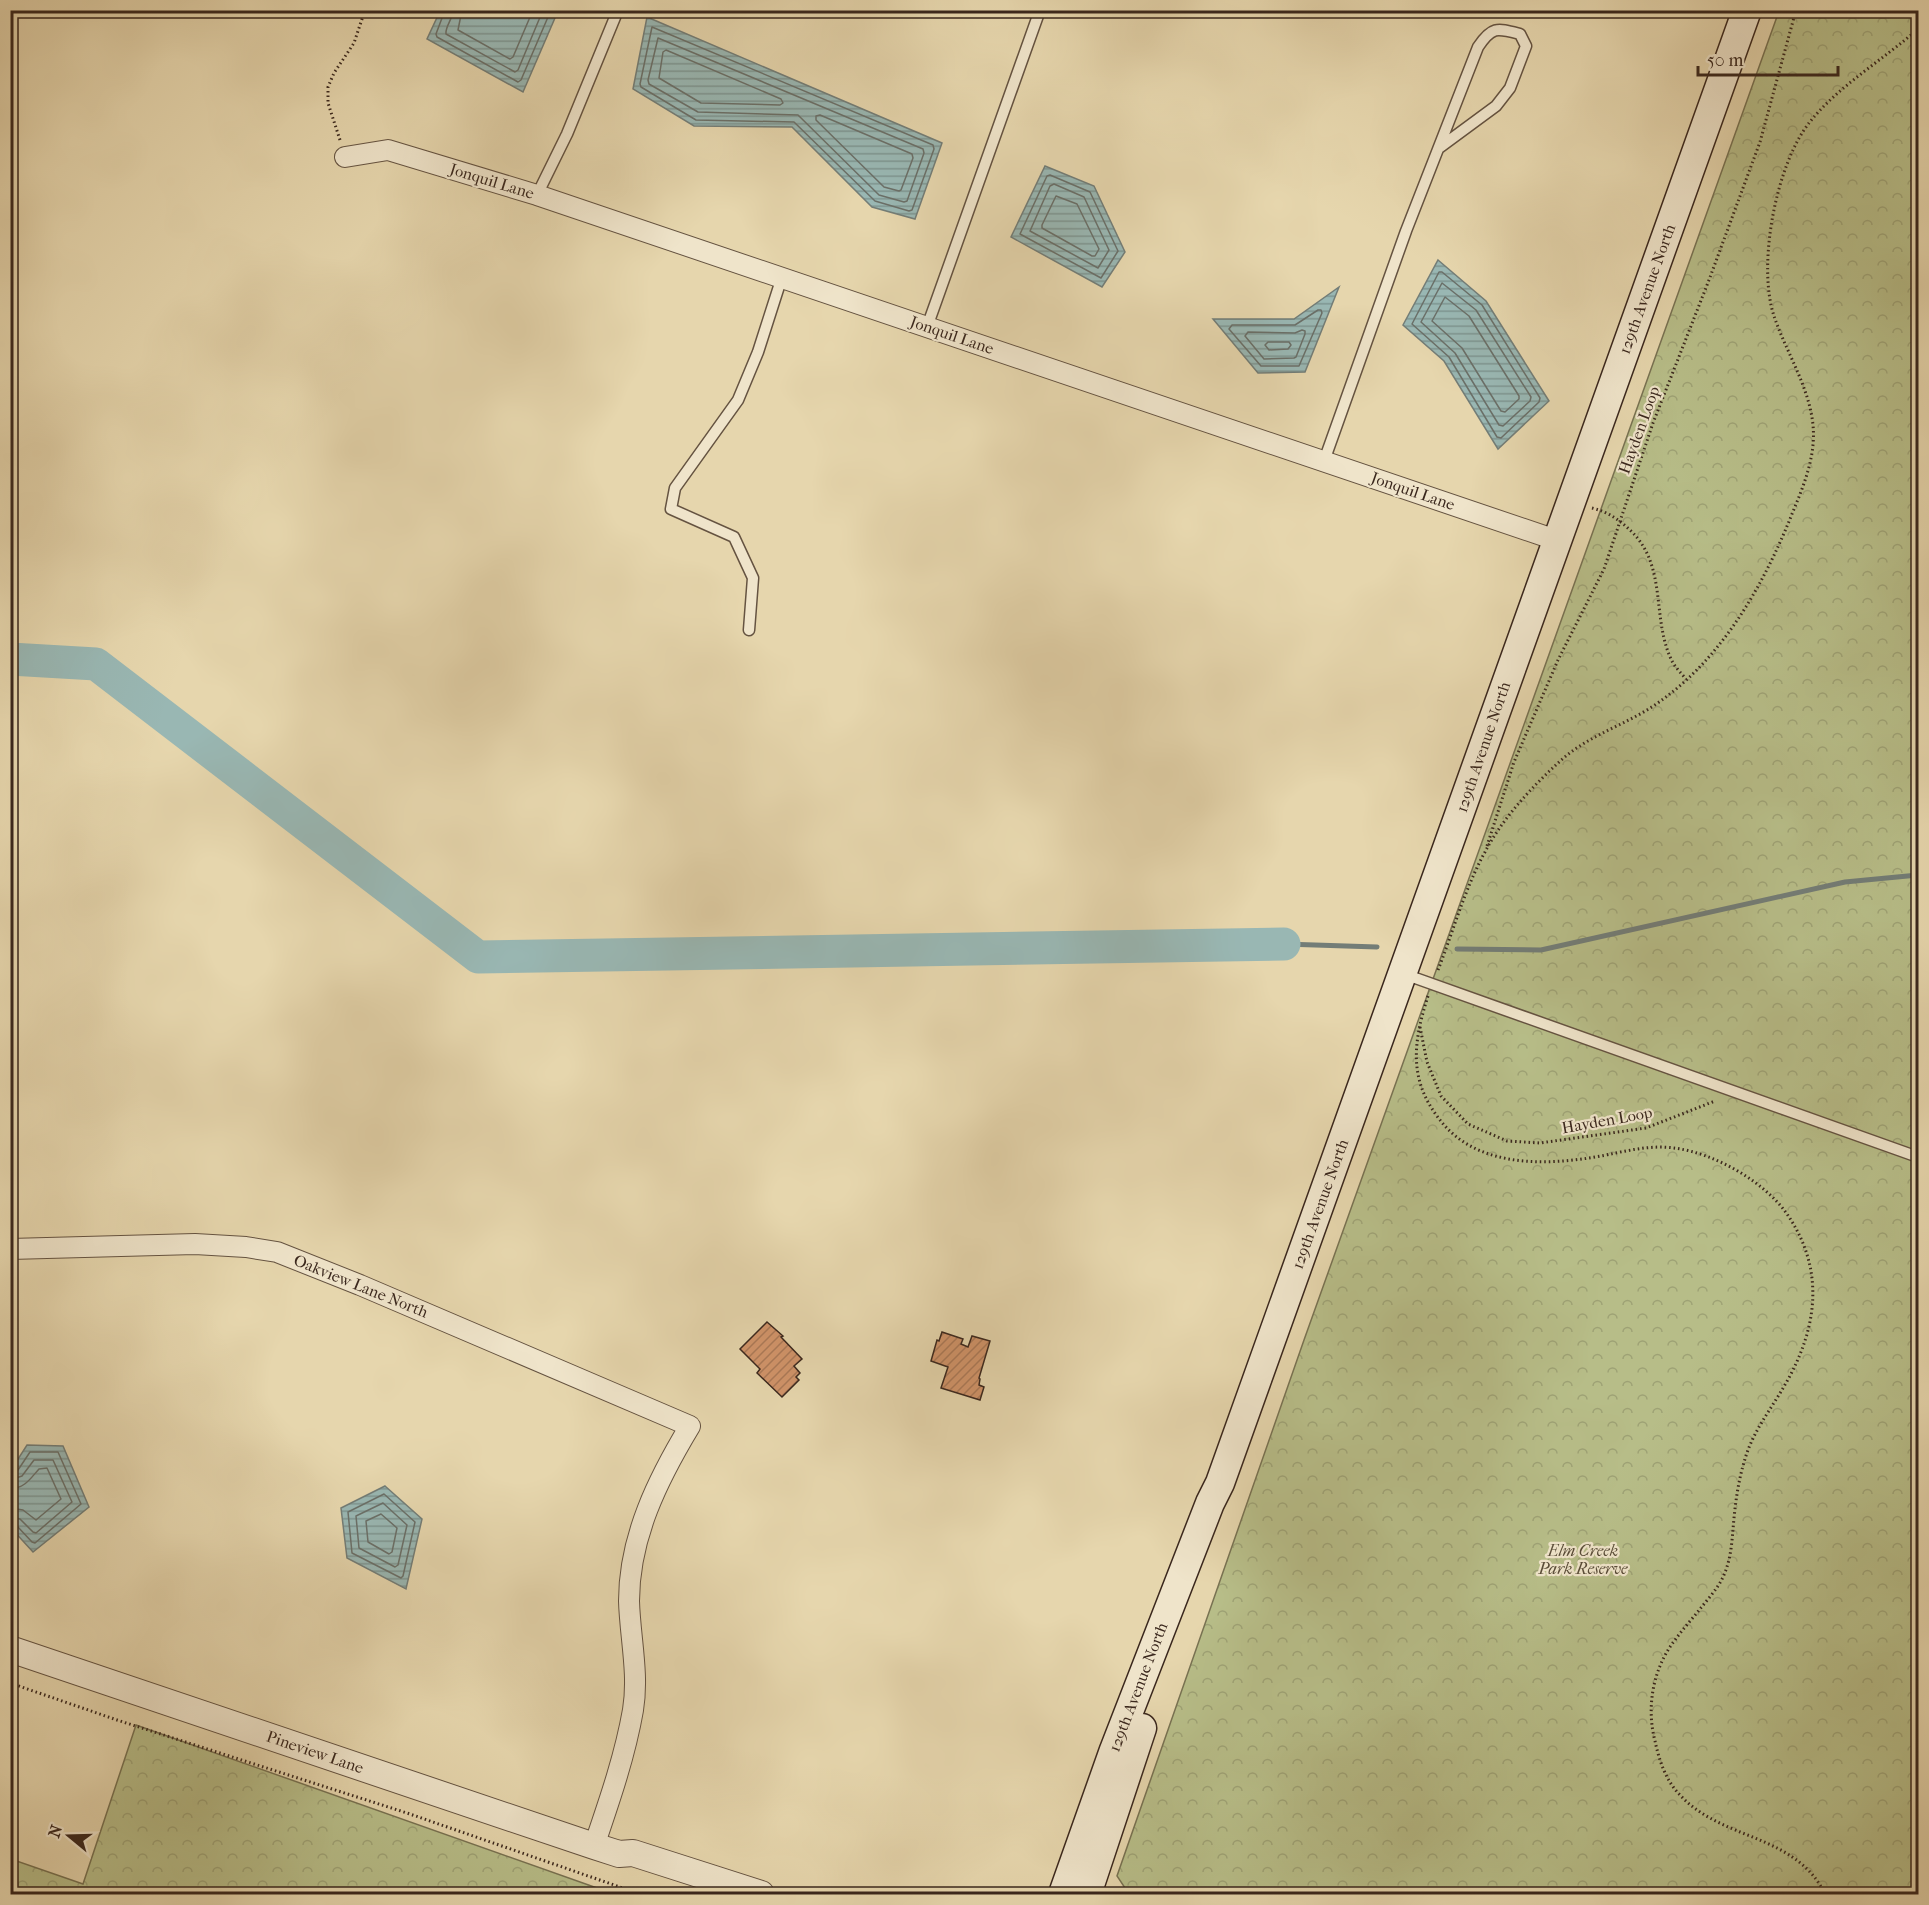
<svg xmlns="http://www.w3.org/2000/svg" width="1929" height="1905" font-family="'IM FELL French Canon',serif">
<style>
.park{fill:url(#park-crowns);stroke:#787252;stroke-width:1.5}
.water{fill:url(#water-rules);stroke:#737d77;stroke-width:1.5}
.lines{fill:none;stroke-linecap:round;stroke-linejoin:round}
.shore{stroke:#6a6f68;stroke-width:1.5}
.stream{stroke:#737d77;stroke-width:5}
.river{stroke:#99b7b3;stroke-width:33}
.building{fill:url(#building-hatch);stroke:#3a271d;stroke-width:1.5}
.service-casing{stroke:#655341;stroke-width:13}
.minor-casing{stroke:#655341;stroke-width:22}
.tertiary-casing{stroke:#655341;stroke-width:28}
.secondary-casing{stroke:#3a271d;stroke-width:31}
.path{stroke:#3a271d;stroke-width:3;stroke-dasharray:1.5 3;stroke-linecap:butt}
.service{stroke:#efe4ca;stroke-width:10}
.minor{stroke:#efe4ca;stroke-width:20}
.tertiary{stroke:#efe4ca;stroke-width:26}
.secondary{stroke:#efe4ca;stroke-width:28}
.labels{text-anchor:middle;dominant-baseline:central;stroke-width:4.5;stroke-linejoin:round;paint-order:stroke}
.street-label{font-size:16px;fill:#3a271d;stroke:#efe4ca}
.park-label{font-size:16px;font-style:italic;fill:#594c38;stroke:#efe4ca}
</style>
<defs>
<pattern id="park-crowns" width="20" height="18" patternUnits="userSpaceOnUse" patternTransform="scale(1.5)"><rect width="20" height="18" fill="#b7bd88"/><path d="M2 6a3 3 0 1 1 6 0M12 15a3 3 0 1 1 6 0" fill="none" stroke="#9ea275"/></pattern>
<pattern id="water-rules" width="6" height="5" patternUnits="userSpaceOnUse" patternTransform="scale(1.5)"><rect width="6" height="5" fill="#99b7b3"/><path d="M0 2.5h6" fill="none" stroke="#7e9591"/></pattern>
<pattern id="building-hatch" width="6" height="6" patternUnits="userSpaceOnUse" patternTransform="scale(1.5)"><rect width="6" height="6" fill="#d1946a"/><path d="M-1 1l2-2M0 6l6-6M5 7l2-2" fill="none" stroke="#ab7957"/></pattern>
</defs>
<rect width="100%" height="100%" fill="#e6d6ad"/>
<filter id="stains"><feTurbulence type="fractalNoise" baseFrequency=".00333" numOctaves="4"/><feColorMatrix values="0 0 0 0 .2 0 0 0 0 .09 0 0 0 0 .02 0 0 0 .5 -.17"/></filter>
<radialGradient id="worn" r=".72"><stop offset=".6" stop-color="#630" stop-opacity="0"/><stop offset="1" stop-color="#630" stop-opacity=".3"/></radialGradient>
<g class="park">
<polygon points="1779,11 1918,11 1918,1894 1129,1894 1117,1876 1304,1340"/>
<polygon points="136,1725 614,1894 11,1894 11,1859 83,1884"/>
</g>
<g class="water">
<polygon points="440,11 440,10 558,11 523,92 427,39"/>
<polygon points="647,17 942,143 915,219 872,207 792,127 694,126 633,89"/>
<polygon points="1045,166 1094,186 1125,252 1102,287 1011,237"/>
<polygon points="1438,260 1486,301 1549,401 1498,449 1444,361 1403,325"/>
<polygon points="1339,287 1305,372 1258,373 1213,319 1294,319"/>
<polygon points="27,1445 63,1446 89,1507 33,1552 11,1528 11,1470"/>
<polygon points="385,1486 422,1519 406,1589 347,1558 341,1508"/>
</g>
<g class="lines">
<g class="shore">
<polyline points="445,10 436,34 437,37 518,82 521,80 551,10"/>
<path d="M453 10C453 19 445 26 446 34L515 72 518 70 543 10"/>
<polyline points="462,10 458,30 510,59 513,57 533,10"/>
<polygon points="652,27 933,145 934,149 912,210 909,211 875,201 794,122 696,120 641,87 640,84"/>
<polygon points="658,38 923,149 924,153 907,201 904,202 879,195 798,115 698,112 649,84 648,80"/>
<polygon points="666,50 781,99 783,103 780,105 701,103 659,78 663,52"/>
<polygon points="820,115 912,154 913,158 901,190 899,191 884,187 816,120 816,116"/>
<polygon points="1050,175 1090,192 1118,251 1101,278 1020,234 1047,176"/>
<polygon points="1054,184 1084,197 1109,250 1098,268 1030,231 1050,186"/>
<polygon points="1056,196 1077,204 1099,249 1095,256 1092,256 1042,228 1042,225"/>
<polygon points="1439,272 1442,272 1482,305 1540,398 1539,402 1501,438 1497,437 1449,357 1412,324"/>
<polygon points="1442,283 1476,310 1531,397 1530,401 1503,426 1499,425 1455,353 1421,322"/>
<polygon points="1445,297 1469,316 1519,396 1519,399 1505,412 1501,411 1462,348 1432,321"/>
<polygon points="1318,310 1321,310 1322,313 1299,366 1261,366 1229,329 1232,325 1295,325"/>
<polygon points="1302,330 1305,331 1305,334 1296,357 1294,358 1264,359 1245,336 1248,332 1295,333"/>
<polygon points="1268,342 1289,342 1291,345 1288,349 1269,350 1265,345"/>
<polyline points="10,1472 18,1470 30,1452 58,1452 81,1504 35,1543 32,1542 17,1526 10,1524"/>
<polyline points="10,1480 22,1476 34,1460 53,1460 72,1502 36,1533 33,1532 20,1519 10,1517"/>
<path d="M10 1489C25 1488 30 1479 39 1469L47 1468 61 1499 36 1520 23 1510 10 1508"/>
<polygon points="384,1494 415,1522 403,1576 401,1578 352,1553 348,1512"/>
<polygon points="383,1503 407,1525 398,1565 395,1567 359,1548 356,1516"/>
<polygon points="381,1514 397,1528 392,1552 389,1554 368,1542 366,1521"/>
</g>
<g class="stream">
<polyline points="1284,944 1377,947"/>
<polyline points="1457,949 1541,950 1845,882 1918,875"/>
</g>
<polyline class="river" points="10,659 96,664 478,957 1284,944"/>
</g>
<g class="building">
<polygon points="767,1322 783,1336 781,1337 802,1359 794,1366 800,1373 796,1377 799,1380 782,1397 757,1373 760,1369 740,1349"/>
<polygon points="942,1332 963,1339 961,1344 968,1347 972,1336 990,1341 979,1378 980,1379 979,1385 984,1387 980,1400 941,1388 948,1367 931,1361 937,1340 939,1341"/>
</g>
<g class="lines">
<defs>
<g id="service">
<polyline points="537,195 567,134 618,10"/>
<polyline points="927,327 1040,10"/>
<path d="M1324 461 1406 231 1478 47C1492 26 1497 28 1520 34L1526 46 1510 88 1496 106 1439 148"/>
<polyline points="749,630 753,578 734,537 671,509 675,488 738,400 758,352 782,277"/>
<polyline points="1404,974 1918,1157"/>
</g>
<g id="minor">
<polyline points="345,157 388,150 537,195 1556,540"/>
<path d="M10 1249 195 1244 246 1247 277 1252 360 1285 690 1426C658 1479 629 1537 629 1601 630 1637 639 1674 633 1710 625 1756 609 1802 594 1846"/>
</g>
<polyline id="tertiary" points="10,1649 594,1846 619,1854 633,1853 761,1894"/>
<g id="secondary">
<polyline points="1063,1894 1114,1750 1210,1503 1220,1483 1747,10"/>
<polyline points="1087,1894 1142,1728"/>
</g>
</defs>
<use href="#service" class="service-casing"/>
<use href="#minor" class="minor-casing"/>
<use href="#tertiary" class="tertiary-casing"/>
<use href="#secondary" class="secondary-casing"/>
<g class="path">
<polyline points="340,140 328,103 328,87 334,73 354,43 365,10"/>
<path d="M1592 508C1608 512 1620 520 1631 531 1668 567 1651 619 1672 661 1675 667 1681 673 1686 679"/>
<polyline points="1487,846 1514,762 1558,660 1604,569 1653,423 1709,280 1760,142 1796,10"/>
<path d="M1438 970C1453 932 1465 888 1485 852 1502 819 1531 788 1558 763 1584 738 1617 728 1647 710 1718 666 1762 589 1792 514 1804 485 1816 456 1813 425 1809 386 1786 352 1774 316 1757 265 1776 165 1809 123 1837 87 1884 59 1918 29"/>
<path d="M1428 996C1414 1040 1408 1077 1437 1116 1471 1165 1535 1166 1589 1158 1617 1154 1645 1144 1674 1148 1714 1153 1764 1181 1787 1214 1825 1269 1818 1327 1786 1383 1772 1408 1753 1431 1745 1459 1739 1478 1736 1498 1734 1518 1732 1538 1732 1558 1723 1577 1718 1588 1708 1599 1700 1609 1692 1619 1683 1629 1675 1640 1653 1668 1646 1707 1655 1741 1659 1760 1666 1781 1680 1795 1722 1841 1795 1833 1825 1894"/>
<polyline points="1420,1027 1427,1062 1441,1096 1468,1124 1507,1141 1540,1143 1646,1128 1715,1101"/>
<polyline points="10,1683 120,1721 407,1813 640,1894"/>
<polyline points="781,1890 794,1894"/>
</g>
<use href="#service" class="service"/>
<use href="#minor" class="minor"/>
<use href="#tertiary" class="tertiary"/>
<use href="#secondary" class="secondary"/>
</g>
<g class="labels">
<g class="street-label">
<text transform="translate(492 181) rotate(17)">Jonquil Lane</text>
<text transform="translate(1647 289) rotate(-70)">129th Avenue North</text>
<text transform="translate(952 335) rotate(19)">Jonquil Lane</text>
<text transform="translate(1639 430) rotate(-70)">Hayden Loop</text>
<text transform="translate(1413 491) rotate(19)">Jonquil Lane</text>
<text transform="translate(1483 747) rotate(-71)">129th Avenue North</text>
<text transform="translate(1607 1120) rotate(-10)">Hayden Loop</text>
<text transform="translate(1320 1204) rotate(-70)">129th Avenue North</text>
<text transform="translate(361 1286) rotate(22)">Oakview Lane North</text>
<text transform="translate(1138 1687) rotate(-69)">129th Avenue North</text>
<text transform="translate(315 1752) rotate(19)">Pineview Lane</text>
</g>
<g class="park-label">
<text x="1583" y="1550">Elm Creek<tspan x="1583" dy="18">Park Reserve</tspan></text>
</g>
</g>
<rect width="1929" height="1905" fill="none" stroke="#e6d6ad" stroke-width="36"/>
<rect x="12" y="12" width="1905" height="1881" fill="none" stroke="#3a271d" stroke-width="3"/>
<rect x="18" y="18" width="1893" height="1869" fill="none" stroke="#3a271d" stroke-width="1.5"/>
<g transform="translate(69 1836) rotate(289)" stroke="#efe4ca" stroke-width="4.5" paint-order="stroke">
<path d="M0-4.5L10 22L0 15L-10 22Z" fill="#3a271d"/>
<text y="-9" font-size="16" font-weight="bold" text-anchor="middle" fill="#3a271d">N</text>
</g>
<path d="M1698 66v9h140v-9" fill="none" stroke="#3a271d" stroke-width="3"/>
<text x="1707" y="66" font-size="18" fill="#3a271d" stroke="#efe4ca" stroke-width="4.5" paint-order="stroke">50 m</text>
<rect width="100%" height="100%" filter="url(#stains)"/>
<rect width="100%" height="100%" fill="url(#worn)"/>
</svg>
